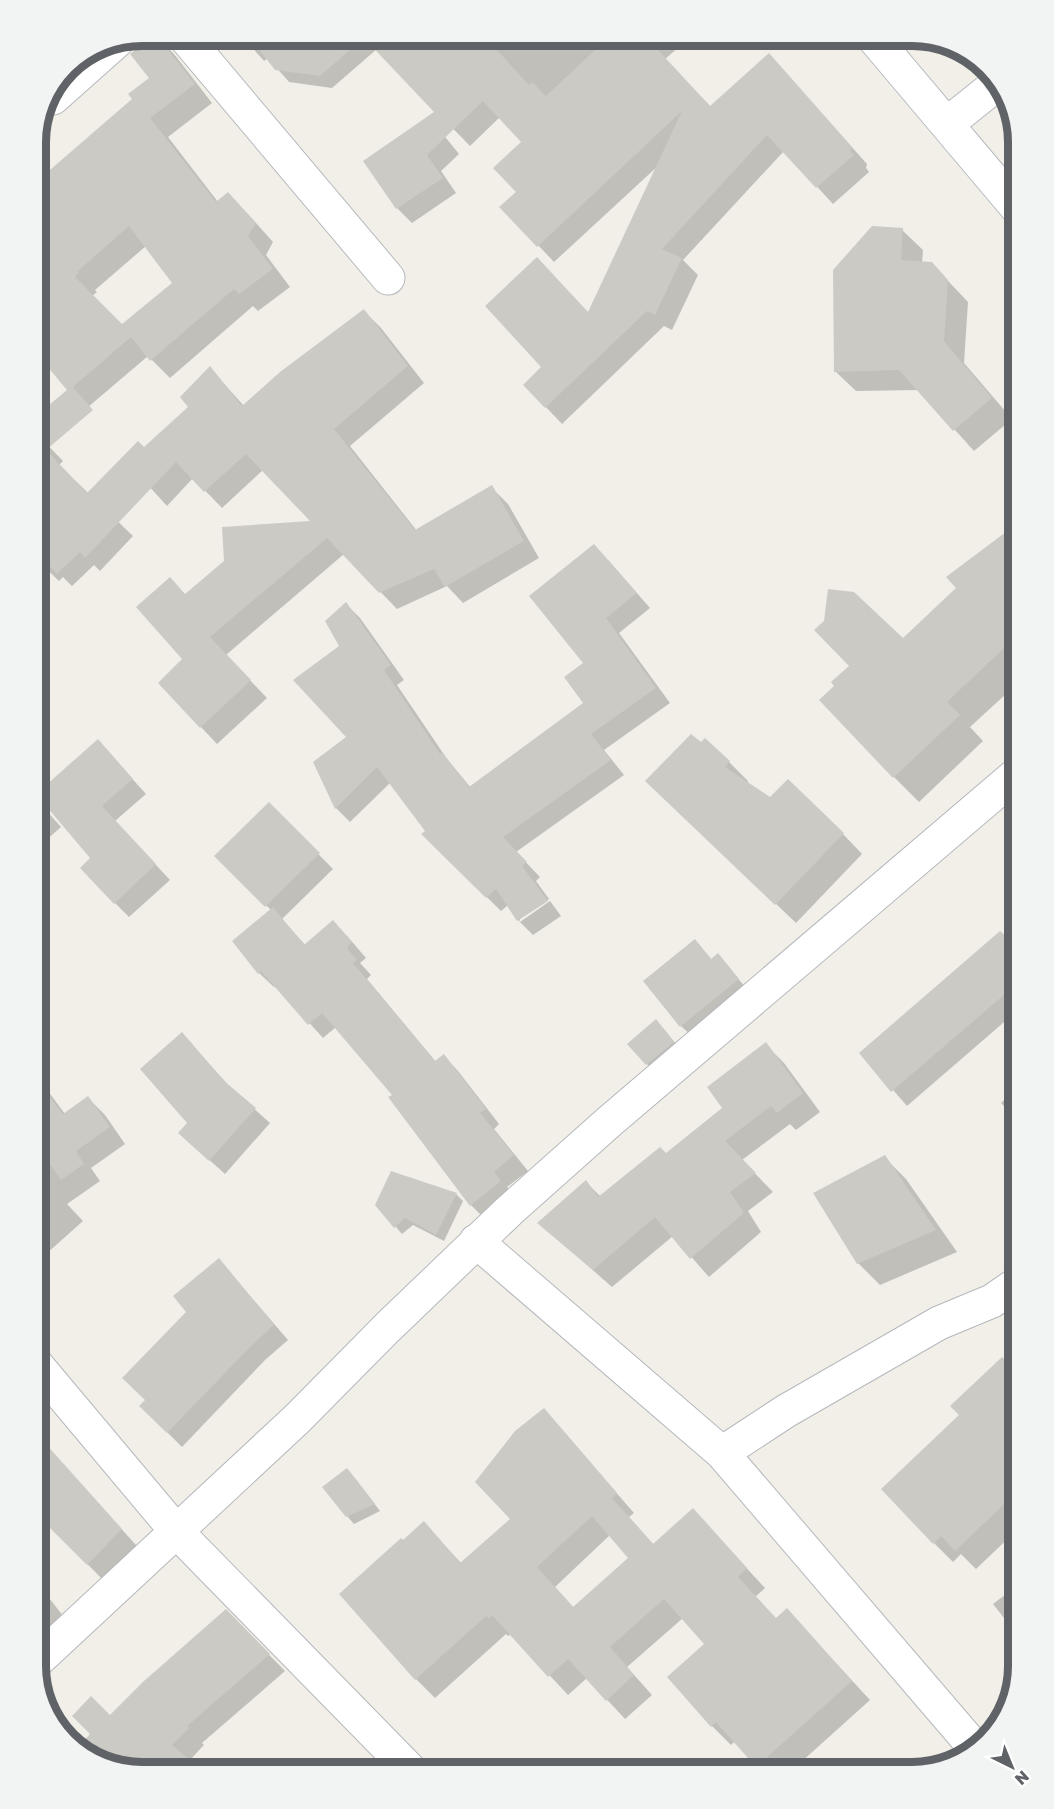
<svg xmlns="http://www.w3.org/2000/svg" width="1054" height="1809" font-family="'Golos Text',sans-serif">
<style>
.shadow{fill:#0003;fill-rule:evenodd}
.building{fill:#cccac5;fill-rule:evenodd}
.lines{fill:none;stroke-linecap:round;stroke-linejoin:round}
.street-casing{stroke:#b5b8bc;stroke-width:35}
.secondary-casing{stroke:#b6babf;stroke-width:35}
.street{stroke:#fff;stroke-width:33}
.secondary{stroke:#fff;stroke-width:33}
.rim{fill:none;stroke:#5f6368;stroke-width:8}
</style>
<rect width="100%" height="100%" fill="#f1efe8"/>
<g class="shadow">
<path d="M156 36 174 54 212 103 168 137 218 202 247 213 273 242 266 255 290 287 258 311 253 306 170 378 148 356 87 408 36 338 134 99 151 78ZM146 246 175 284 122 326 92 296 97 292 95 290Z"/>
<polygon points="242,36 366,36 377,49 332,88 289,82 268,58 264,61"/>
<polygon points="405,36 692,36 665,59 711,107 769,55 867,164 866,168 869,172 833,204 784,151 683,260 698,275 672,330 664,326 562,424 525,385 589,314 659,165 554,262 502,207 518,192 523,142 500,117 470,146 430,105"/>
<polygon points="743,36 771,36 756,49"/>
<polygon points="442,133 459,154 441,171 456,193 412,223 397,208 365,161"/>
<polygon points="902,230 923,250 922,263 931,263 968,302 964,363 1012,419 974,451 919,390 856,391 835,371"/>
<polygon points="364,311 381,328 424,383 350,446 417,531 491,487 508,504 539,558 463,603 447,586 397,609 344,554 226,655 267,698 217,744 201,727 184,659 186,595 313,522 263,470 222,508 193,478 167,506 128,463 190,407 210,368 244,406"/>
<polygon points="36,433 63,461 59,465 133,536 100,571 94,565 72,586 63,577 59,581 36,559"/>
<polygon points="1018,525 1018,683 970,727 983,741 919,802 894,777 903,640 958,588"/>
<polygon points="608,560 650,608 619,633 670,703 604,750 624,775 516,852 540,877 536,881 549,899 520,918 520,922 508,905 501,911 423,834 427,831 390,783 350,822 336,808 349,737 341,647 346,604 360,618 404,680 397,685 447,759 471,788 585,703 585,663"/>
<polygon points="36,678 45,687 36,694"/>
<polygon points="98,741 146,794 115,821 170,880 129,917 115,903 92,858"/>
<polygon points="729,762 748,781 747,783 770,799 843,834 862,854 796,923 667,800"/>
<polygon points="36,799 61,827 36,849"/>
<polygon points="269,804 333,869 282,919 306,946 333,922 348,937 366,958 360,963 371,975 367,979 436,1062 444,1056 458,1071 499,1124 494,1129 528,1171 507,1187 515,1196 486,1220 471,1205 390,1098 394,1095 336,1027 323,1038 276,986 274,987 259,973 234,941 271,910 216,856"/>
<polygon points="550,901 561,916 533,935 520,922"/>
<polygon points="695,941 712,960 718,955 752,995 696,1040 681,1026"/>
<polygon points="1018,948 1018,1010 907,1106 861,1053"/>
<polygon points="663,1028 680,1049 654,1071 647,1064"/>
<polygon points="182,1034 231,1088 270,1123 225,1174 195,1147 189,1123"/>
<polygon points="765,1044 784,1063 820,1112 796,1130 790,1124 742,1160 773,1192 748,1211 761,1232 709,1277 673,1236 612,1287 539,1223 586,1182 601,1197 666,1155 724,1108"/>
<polygon points="36,1075 65,1114 88,1098 105,1115 125,1144 91,1168 100,1181 67,1204 83,1221 36,1263"/>
<polygon points="1018,1087 1018,1121 1001,1103"/>
<polygon points="884,1157 906,1179 957,1252 880,1285 858,1263"/>
<polygon points="456,1194 463,1201 444,1241 413,1225 402,1234 377,1205"/>
<polygon points="219,1260 288,1340 265,1360 182,1447 141,1406 147,1400 188,1312"/>
<polygon points="1018,1375 1018,1529 976,1569 961,1554 953,1562 934,1543"/>
<path d="M544 1410 634 1513 629 1517 654 1545 693 1510 765 1588 755 1597 776 1619 787 1610 870 1700 789 1773H764L735 1741 731 1745 712 1726 706 1644 683 1618 627 1667 652 1695 625 1719 587 1678 568 1695 511 1634 508 1636 506 1634 435 1698 416 1679 403 1542 424 1523 462 1564 512 1520ZM610 1535 631 1558 574 1608 555 1587Z"/>
<polygon points="41,1440 145,1555 112,1589 36,1512"/>
<polygon points="354,1477 380,1511 354,1524 347,1516"/>
<polygon points="36,1581 70,1625 36,1657"/>
<polygon points="1018,1585 1018,1636 993,1604"/>
<polygon points="226,1611 285,1671 202,1743 204,1745 189,1761 136,1773 102,1761 84,1743"/>
</g>
<g class="building">
<path d="M152 36H157L195 84 150 118 216 202 228 192 256 223 248 236 273 269 239 294 234 289 150 361 131 337 73 387 93 410 46 450 87 493 138 441 144 447 188 407 180 397 210 366 242 406 280 372 364 309 408 366 334 429 415 530 492 485 524 541 445 587 434 569 379 593 327 538 210 637 251 680 200 728 158 683 182 659 136 607 170 577 185 594 224 561 222 527 310 521 246 454 204 492 176 462 85 558 80 552 57 574 36 551V416L67 390 36 353V182L132 99 128 94 149 78 130 54ZM129 226 172 283 122 324 75 277 79 272 78 271Z"/>
<polygon points="249,36 484,36 529,85 532,82 546,96 610,36 645,36 710,106 769,53 852,147 850,151 854,155 816,188 767,135 662,249 682,258 655,315 647,311 545,408 523,385 541,367 485,306 537,257 588,312 682,111 537,247 499,207 516,192 493,168 521,142 483,101 427,155 443,178 396,209 363,161 434,112 364,38 320,76 275,70"/>
<polygon points="872,226 903,228 901,260 932,262 948,280 944,341 992,398 953,431 899,370 834,372 833,270"/>
<polygon points="1018,523 1018,635 947,702 960,715 893,778 819,700 834,686 831,682 849,666 814,630 824,621 828,589 854,592 903,638 956,588 946,577"/>
<polygon points="594,544 637,593 606,618 656,688 591,734 611,760 503,837 527,862 522,866 548,901 517,921 496,889 486,898 421,834 425,831 377,767 335,809 313,762 346,737 293,680 339,646 325,621 346,602 391,665 384,670 440,754 442,752 469,787 583,703 564,677 583,663 529,596"/>
<polygon points="691,734 701,742 705,738 730,761 725,767 770,797 788,779 844,833 775,905 645,781"/>
<polygon points="98,739 133,779 102,806 156,864 114,904 80,868 90,858 36,794"/>
<polygon points="269,802 320,853 265,907 214,856"/>
<polygon points="273,907 304,945 333,920 352,942 347,948 357,960 353,963 435,1061 444,1054 486,1109 480,1113 514,1155 494,1172 501,1181 470,1206 388,1097 392,1095 322,1013 308,1025 261,971 258,974 232,941"/>
<polygon points="1000,931 1018,946 1018,983 891,1092 859,1053"/>
<polygon points="695,939 711,959 718,953 739,979 680,1027 643,981"/>
<polygon points="656,1019 674,1042 646,1065 627,1044"/>
<polygon points="182,1032 224,1081 256,1108 209,1161 178,1133 187,1123 140,1069"/>
<polygon points="766,1042 803,1093 777,1113 771,1106 725,1141 756,1173 730,1192 744,1213 690,1259 655,1217 593,1270 537,1223 586,1180 598,1197 660,1147 666,1153 722,1108 707,1087"/>
<polygon points="36,1079 63,1114 88,1096 110,1127 76,1151 84,1164 61,1180 36,1145"/>
<polygon points="885,1155 936,1230 857,1264 813,1193"/>
<polygon points="391,1171 457,1193 436,1235 405,1218 394,1228 375,1205"/>
<polygon points="219,1258 274,1325 251,1346 167,1433 139,1406 145,1400 122,1378 186,1312 173,1296"/>
<polygon points="1002,1357 1018,1374 1018,1491 955,1551 941,1536 933,1544 881,1489 959,1415 950,1406"/>
<path d="M544 1408 617 1493 612 1498 653 1544 693 1508 747 1568 738 1577 776 1618 787 1608 852 1681 756 1767 716 1722 711 1727 667 1677 704 1644 664 1599 610 1647 634 1675 606 1701 568 1659 548 1677 492 1615 489 1618 486 1616 415 1680 339 1594 401 1538 403 1540 424 1521 460 1563 510 1519 475 1482 515 1431ZM592 1516 628 1558 573 1607 537 1567Z"/>
<polygon points="36,1433 122,1529 87,1565 36,1514"/>
<polygon points="347,1468 375,1504 346,1517 322,1487"/>
<polygon points="226,1609 270,1654 187,1726 189,1728 172,1745 205,1773 136,1773 99,1760 82,1743 90,1734 72,1716 91,1696 110,1715 144,1681"/>
</g>
<g class="lines">
<defs>
<g id="street">
<polyline points="184,36 388,278"/>
<polyline points="53,98 117,41"/>
<polyline points="947,124 997,84"/>
<polyline points="476,1241 722,1453 975,1748"/>
<polyline points="36,1364 177,1532 413,1773"/>
<polyline points="722,1453 786,1411 939,1323 992,1301 1018,1283"/>
<polyline points="36,1662 297,1419 388,1327 509,1211 610,1121 1018,773"/>
</g>
<polyline id="secondary" points="872,36 1018,209"/>
</defs>
<use href="#street" class="street-casing"/>
<use href="#secondary" class="secondary-casing"/>
<use href="#street" class="street"/>
<use href="#secondary" class="secondary"/>
</g>
<path d="M0 0H1054V1809H0ZM142 46H912A96 96 0 0 1 1008 142V1666A96 96 0 0 1 912 1762H142A96 96 0 0 1 46 1666V142A96 96 0 0 1 142 46Z" fill="#f2f3f3" fill-rule="evenodd"/>
<path class="rim" d="M142 46H912A96 96 0 0 1 1008 142V1666A96 96 0 0 1 912 1762H142A96 96 0 0 1 46 1666V142A96 96 0 0 1 142 46Z"/>
<g transform="translate(1012 1767) rotate(137)" stroke="#ffffff" stroke-width="4.5" paint-order="stroke">
<path d="M0-4.5L10 22L0 15L-10 22Z" fill="#5f6368"/>
<text y="-9" font-size="16" font-weight="bold" text-anchor="middle" fill="#5f6368">N</text>
</g>
</svg>
